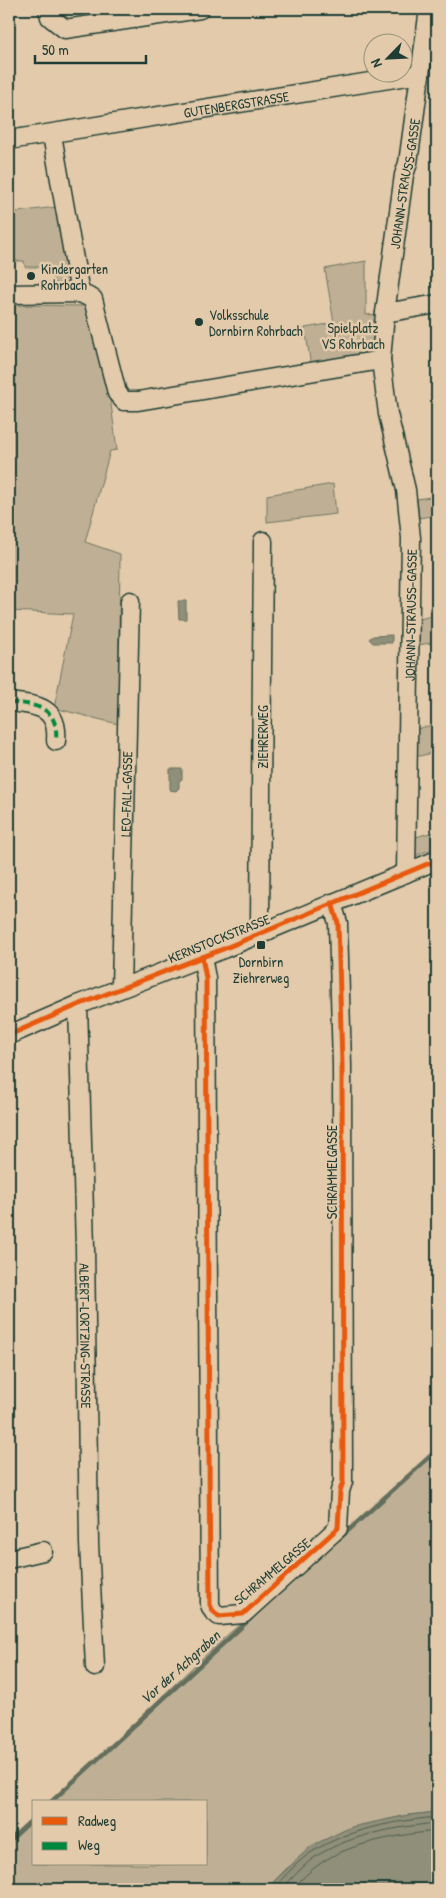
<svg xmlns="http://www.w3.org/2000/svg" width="446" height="1898" font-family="'Patrick Hand',sans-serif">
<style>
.green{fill:#bfb095;stroke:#6f7664}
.water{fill:#908f79;stroke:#636e5d}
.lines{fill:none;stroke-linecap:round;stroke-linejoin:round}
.shore{stroke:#4c5e50;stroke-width:1}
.stream{stroke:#636e5d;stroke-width:4.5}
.minor-casing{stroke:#1f3d34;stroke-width:21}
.minor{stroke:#e2caaa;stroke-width:18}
.quiet{stroke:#00873e;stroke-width:4;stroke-dasharray:8 4;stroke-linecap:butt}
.cycleway-casing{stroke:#e2caaa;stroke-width:8}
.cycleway{stroke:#e8590c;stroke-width:5}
.poi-dot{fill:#1f3d34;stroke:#e2caaa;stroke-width:2}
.labels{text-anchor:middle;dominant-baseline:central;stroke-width:5;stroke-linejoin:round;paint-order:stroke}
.street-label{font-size:14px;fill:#1f3d34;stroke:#e2caaa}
.poi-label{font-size:14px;fill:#1f3d34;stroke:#e2caaa;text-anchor:start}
.park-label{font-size:14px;fill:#274339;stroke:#e2caaa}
.water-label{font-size:15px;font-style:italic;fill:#2a453b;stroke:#e2caaa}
</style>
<rect width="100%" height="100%" fill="#e2caaa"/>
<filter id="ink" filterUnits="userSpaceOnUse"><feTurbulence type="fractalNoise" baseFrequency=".02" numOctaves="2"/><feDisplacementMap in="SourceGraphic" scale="10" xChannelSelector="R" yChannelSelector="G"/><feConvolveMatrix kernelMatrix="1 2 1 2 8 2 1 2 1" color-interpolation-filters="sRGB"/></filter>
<g filter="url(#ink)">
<g class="green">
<polygon points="56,207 71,285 53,286 53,267 25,267 24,261 9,261 9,213"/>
<polygon points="366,261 366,315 379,314 374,357 311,366 305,328 334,323 325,269"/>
<polygon points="9,305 86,306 111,404 117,450 110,451 85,542 120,554 118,724 54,708 73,614 9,611"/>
<polygon points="333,484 336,514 267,522 267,495"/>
<polygon points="437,496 437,515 419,518 417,499"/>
<polygon points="437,614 437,642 418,645 417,620"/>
<polygon points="437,724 437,752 415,757 416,729"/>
<polygon points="437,831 437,847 415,856 416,837"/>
<polygon points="437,1453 437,1812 408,1815 351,1828 287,1868 266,1889 9,1889 9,1842 34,1818 34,1864 206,1864 206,1802 51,1802 217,1644"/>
</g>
<g class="water">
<polygon points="178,601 186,601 186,619 179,619"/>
<polygon points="392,635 392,643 373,643 369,639 373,636"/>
<polygon points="170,769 182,769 182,779 179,781 179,788 176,791 170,790"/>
<polygon points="437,1812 437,1889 266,1889 311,1846 351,1827 408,1815"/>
</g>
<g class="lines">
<g class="shore">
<path d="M273 1889C285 1876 299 1859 315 1850 352 1828 396 1821 437 1817"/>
<path d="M281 1889C293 1878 305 1863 318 1855 353 1834 397 1827 437 1823"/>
<path d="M292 1889C301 1880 310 1870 321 1863 349 1843 403 1834 437 1831"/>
</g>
<g class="stream">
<polyline points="340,1538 437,1450"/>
<polyline points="51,1802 251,1618"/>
<polyline points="9,1841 34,1818"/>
</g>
<defs>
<g id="minor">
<polyline points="48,9 50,17 65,29 200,9"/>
<polyline points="52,135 80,293"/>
<path id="s1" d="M9 140 420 74"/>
<polyline points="9,294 80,293 93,299 117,393 124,401 138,401 381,360"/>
<polyline points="385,313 437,304"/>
<polyline points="263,541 260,920 266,932"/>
<path d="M9 702C36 705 59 706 56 741"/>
<path id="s2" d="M406 873 411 538 406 490 388 414 381 360 385 313 404 175 408 163 429 9"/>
<polyline points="202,957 206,978 210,1605 213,1611 219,1616 243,1614 338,1528 340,1491 343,1482 342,1065 338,923 332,903"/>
<path id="s3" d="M121 988 130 601"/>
<path id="s4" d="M78 1005 85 1247 89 1543 95 1667"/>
<polyline points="9,1035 78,1005 223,949 437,860"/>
<polyline points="9,1559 43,1551"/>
</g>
</defs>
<use href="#minor" class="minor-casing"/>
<use href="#minor" class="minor"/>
<path class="quiet" d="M9 702C36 705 59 706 56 741"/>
<defs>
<g id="cycleway">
<polyline points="202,957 206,978 210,1605 213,1611 219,1616 243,1614 338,1528 340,1491 343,1482 342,1065 338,923 332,903"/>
<polyline points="9,1035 78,1005 223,949 437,860"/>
</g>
</defs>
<use href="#cycleway" class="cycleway-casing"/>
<use href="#cycleway" class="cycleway"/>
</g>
</g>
<g class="poi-dot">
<circle cx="31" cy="276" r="5"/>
<circle cx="199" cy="322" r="5"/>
<rect x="256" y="940" width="10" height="10" rx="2.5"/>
</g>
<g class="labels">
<g class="street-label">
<text stroke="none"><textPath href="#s1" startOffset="230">GUTENBERGSTRASSE</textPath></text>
<text stroke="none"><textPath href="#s2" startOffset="694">JOHANN-STRAUSS-GASSE</textPath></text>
<text stroke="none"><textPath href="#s2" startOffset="258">JOHANN-STRAUSS-GASSE</textPath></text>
<text transform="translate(262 737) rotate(-90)">ZIEHRERWEG</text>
<text stroke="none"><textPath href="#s3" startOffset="194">LEO-FALL-GASSE</textPath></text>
<text transform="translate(219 938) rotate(-22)">KERNSTOCKSTRASSE</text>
<text transform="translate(331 1172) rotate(-90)">SCHRAMMELGASSE</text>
<text stroke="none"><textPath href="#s4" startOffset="331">ALBERT-LORTZING-STRASSE</textPath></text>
<text transform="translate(272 1571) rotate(-40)">SCHRAMMELGASSE</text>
</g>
<g class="poi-label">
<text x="41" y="268">Kindergarten<tspan x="41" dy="16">Rohrbach</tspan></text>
<text x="209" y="314">Volksschule<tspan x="209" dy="16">Dornbirn Rohrbach</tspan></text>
<text x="261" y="961" text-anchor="middle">Dornbirn<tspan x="261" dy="16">Ziehrerweg</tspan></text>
</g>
<g class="park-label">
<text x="353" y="327">Spielplatz<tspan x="353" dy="16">VS Rohrbach</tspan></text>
</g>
<g class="water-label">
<text transform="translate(180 1667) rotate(-42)">Vor der Achgraben</text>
</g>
</g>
<rect width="446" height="1898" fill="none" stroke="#e2caaa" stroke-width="30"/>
<rect x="15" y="15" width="416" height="1868" fill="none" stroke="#1f3d34" stroke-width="2" filter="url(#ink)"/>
<rect x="32" y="1800" width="175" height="65" fill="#e2caaa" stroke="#94927b"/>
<rect x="42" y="1817" width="25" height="8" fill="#e8590c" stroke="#94927b"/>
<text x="78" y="1826" font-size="15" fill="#1f3d34">Radweg</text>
<rect x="42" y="1842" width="25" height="8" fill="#00873e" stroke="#94927b"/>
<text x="78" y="1850" font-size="15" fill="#1f3d34">Weg</text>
<g transform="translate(388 58) rotate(246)"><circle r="24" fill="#e2caaa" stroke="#94927b"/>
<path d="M0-4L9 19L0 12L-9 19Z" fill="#1f3d34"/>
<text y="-8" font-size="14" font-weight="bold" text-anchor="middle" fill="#1f3d34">N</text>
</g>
<path d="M35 55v8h111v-8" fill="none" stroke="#1f3d34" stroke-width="2.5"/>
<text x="42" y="55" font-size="15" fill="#1f3d34" stroke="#e2caaa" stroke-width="4" paint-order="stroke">50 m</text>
</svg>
